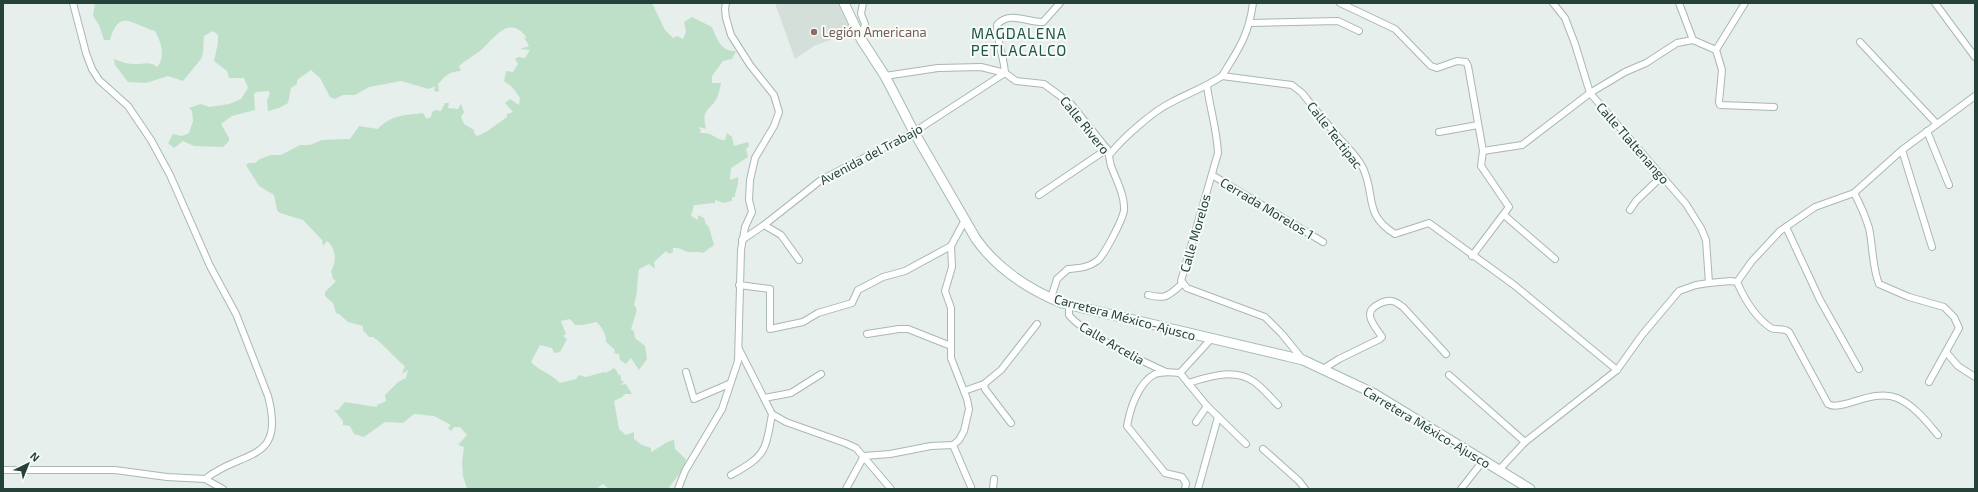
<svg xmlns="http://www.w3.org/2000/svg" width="1978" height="492" font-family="'Exo 2',sans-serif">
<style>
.built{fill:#d4dfda}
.green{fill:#bfe0c8}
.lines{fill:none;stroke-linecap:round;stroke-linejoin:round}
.street-casing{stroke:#a8b8b2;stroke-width:8}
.secondary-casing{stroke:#a4bbb3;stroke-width:11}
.street{stroke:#fff;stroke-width:6}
.secondary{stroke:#fff;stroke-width:9}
.education-dot{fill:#8d6e63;stroke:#f7fbf9;stroke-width:1.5}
.labels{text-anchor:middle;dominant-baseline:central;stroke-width:4;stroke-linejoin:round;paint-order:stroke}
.education-label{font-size:13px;fill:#785e54;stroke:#f7fbf9;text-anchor:start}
.street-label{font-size:13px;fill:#24423a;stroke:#f7fbf9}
.quarter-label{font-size:15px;letter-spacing:1px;fill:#1f5548;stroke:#f7fbf9}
</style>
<rect width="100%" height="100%" fill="#e6efeb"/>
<polygon class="built" points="775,3 838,3 849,27 835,38 814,46 795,59"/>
<path class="green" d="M95 3H652L665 30 673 38 677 36 683 39 686 32 684 22 692 17 712 27C717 39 721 52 736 51L732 59 723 61 712 76V83H721C720 88 719 93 717 98 709 112 701 108 706 129L700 127 699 129H701L700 133C714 132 715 140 725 140L727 133 732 137 734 146 748 142 749 146 746 149 748 157 731 168 730 180 738 177C739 187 735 190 735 197H732V201L724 203 715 200V203C707 203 702 205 694 205L691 216 698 220V215L704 218 706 224 709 227 714 245 703 253C698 251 695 253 689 252 683 252 681 247 673 248V252L669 254 666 251 654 262 655 269 649 264 639 269C637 280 638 293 634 304L637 310 631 329 634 331 635 338 645 346 647 359 639 370 631 358 626 364 620 360 619 354 614 353 615 350 606 342C607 336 601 325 596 322L583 325H575L570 319 561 321 566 334 563 336 567 339 560 352 554 353 552 348 540 345 531 362C539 371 552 374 560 383L576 379 579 375 586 377 604 372 606 373 614 368 617 371V373L621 376V381H624L621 385 626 384 632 394H625L622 397 614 401 619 429 626 435 634 432V439L642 445 651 448V452C659 448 666 441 674 440L675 449 686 459 685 466 668 489H609L603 484 596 489H467L463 476 462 463 464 447 458 445 467 435 460 427H454L451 431 448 428 451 425 434 416 414 414 403 423 385 422 364 437 354 434 350 426 343 425V421L334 410H338L345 402 377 407V405L386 401 385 395 398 382 406 378 408 370 402 374 405 366C393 357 385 345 373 337H369L363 330V326L348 322 339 314 336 313 333 303 325 296V292L336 281 333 279 331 271C337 262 336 248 327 241L323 246 322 240 303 220 280 213 277 210 274 195 259 186 246 165 249 163H255L260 159 271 155H281L300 145H310L322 140 350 139 359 126 378 129C390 115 406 115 423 113L427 119 431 117 432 112 435 110 441 111 445 103H449L448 108 458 109 461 104 464 112 461 117 464 124 474 130V133L477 136 486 132 507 117V114L513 112 505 103 510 99 519 105 520 98 513 88 504 81 506 71 513 72 518 64 515 59 518 57 525 58 530 50 520 49 529 46 524 37 527 38C509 13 494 39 480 51 473 56 466 60 459 66L461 71C450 71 445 76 438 84L439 92 434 91 435 86 429 89 401 81 369 87 355 95H343L335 99 330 97 320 78 311 70 297 80V84L291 88 288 103 279 108 268 111 267 101 270 93 268 91 256 92 254 94 255 110 232 116 221 124 229 138V141L223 147 194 146 183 141 174 148 168 143 173 134 182 136 189 133 193 121 192 111 189 108 201 104 209 107 229 104 241 99 248 88 244 78H229L227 71 214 61 218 43V35L213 31 204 36 203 53 201 59 183 81 168 76 146 83 128 82 115 65 114 59C120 61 126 64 133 64 141 65 150 60 157 67 166 57 161 42 155 31 133 25 119 7 110 40H104L99 25 93 16Z"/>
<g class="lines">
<defs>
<g id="street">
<path d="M73 3 86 53 92 69 99 80 128 106 151 140 170 175 210 266 236 314 268 396C286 464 242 449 205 479"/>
<polyline points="1340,3 1395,29 1431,66 1437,68 1457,61 1466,62 1468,66 1483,151 1481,166 1509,207 1472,256"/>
<polyline points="1553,3 1565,18 1575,44 1590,93 1686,204 1701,228 1706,240 1709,283"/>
<polyline points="1679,3 1693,40"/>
<polyline points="1935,3 1975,57"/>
<polyline points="1250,23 1338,21 1359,31"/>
<polyline points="861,39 865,24 861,14 863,3"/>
<polyline points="1860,42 1936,123"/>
<polyline points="1716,50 1722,70 1719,102 1720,105 1774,107"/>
<path d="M1005 73C1004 57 997 42 997 25 1009 10 1029 23 1043 22L1060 3"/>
<path d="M885 76 938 68 981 67 1005 73 1016 81 1044 84 1071 104 1107 149C1110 155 1109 160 1111 166 1116 179 1125 196 1124 210 1123 219 1104 256 1097 261 1088 268 1078 268 1068 269L1057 279 1051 298"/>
<path d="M1222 76C1238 50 1249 35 1253 3"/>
<path d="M1207 86C1210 109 1217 130 1218 153L1181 281 1187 288 1265 317 1282 334 1303 360"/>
<polyline points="1927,131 1949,185"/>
<polyline points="1439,132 1478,125"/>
<polyline points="1902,150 1932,247"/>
<polyline points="1483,151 1522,145 1590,93 1625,72 1646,63 1677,43 1693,40 1716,50 1745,3"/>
<path d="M1110 154C1123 138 1153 111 1172 102 1189 93 1206 87 1222 76L1292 85 1302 93C1315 109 1327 124 1340 139 1347 147 1358 157 1363 168 1376 196 1363 214 1395 234L1429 223 1514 285 1617 370"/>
<polyline points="1212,175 1323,242"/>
<path d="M1854 193C1860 204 1865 215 1869 228 1873 246 1872 267 1879 284L1909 297 1944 307 1954 317 1959 328 1929 382"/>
<polyline points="1039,195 1107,149"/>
<polyline points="1630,210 1636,201 1662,176"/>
<polyline points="1504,215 1555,259"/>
<polyline points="764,225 781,235 799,260"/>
<polyline points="1786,227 1820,300 1859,369"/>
<polyline points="742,240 764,225 821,180 914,132 1005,73"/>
<polyline points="1737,282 1752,261 1780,231 1815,207 1854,193 1902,150 1975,96"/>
<path d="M1737 282C1744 298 1756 318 1771 328 1777 331 1783 327 1789 332L1828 404C1841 412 1872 388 1897 398 1914 405 1927 422 1938 435"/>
<polyline points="739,285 770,289 770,329 803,322 818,313 852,303 858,290 883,277 905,271 951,246"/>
<path d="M1148 295C1167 300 1169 295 1183 283"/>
<path d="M1069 305V315C1084 334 1142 361 1166 372"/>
<polyline points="867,334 899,329 908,329 951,346"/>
<polyline points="739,349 772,414 786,422 845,443 856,448 891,489"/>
<polyline points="1946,352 1958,366 1975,377"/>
<path d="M1323 369 1339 359 1380 339 1382 337C1378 331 1370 322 1370 315 1369 306 1388 298 1395 302 1398 303 1401 306 1403 307L1446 354"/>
<polyline points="686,372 694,399 729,384"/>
<path d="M1180 373C1172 372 1163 371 1155 374 1138 383 1130 409 1127 426L1165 473 1182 477 1186 483 1185 489"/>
<polyline points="1180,373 1207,406 1246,444"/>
<polyline points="1180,373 1211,339"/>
<polyline points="1449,375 1525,442"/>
<path d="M1188 383C1209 377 1233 368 1253 381 1262 387 1270 397 1278 405"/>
<polyline points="984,384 985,389 1011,423"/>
<polyline points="964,391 984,384 1001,370 1037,324"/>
<polyline points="764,398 791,393 821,374"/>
<polyline points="1196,422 1207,406"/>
<polyline points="953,445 971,487"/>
<polyline points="1263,449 1299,481 1305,489"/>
<polyline points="3,470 115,470 167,477 205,479 223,489"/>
<polyline points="1499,470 1525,442 1617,370 1642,335 1679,291 1696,285 1709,283 1731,281 1737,282"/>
<path d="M731 475C766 455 765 453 772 414"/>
<polyline points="678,489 685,471 722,409 738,361 741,250 745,227 752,212 749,200 750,180 755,158 774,126 779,112 774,95 750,65 731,35 726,18 725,9 726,3"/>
<polyline points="846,489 864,456 890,454 931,446 953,445 959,440 964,431 969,409 967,399 951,358 951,308 945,291 952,267 951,246 965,220"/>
<polyline points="993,489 994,479"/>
<polyline points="1198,489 1218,417"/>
<polyline points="1461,489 1483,461"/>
</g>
<path id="secondary" d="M844 3 861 39 885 76 914 132 976 239C998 270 1028 289 1062 303L1303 360 1373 393 1530 489"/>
</defs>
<use href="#street" class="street-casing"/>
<use href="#secondary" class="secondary-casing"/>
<use href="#street" class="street"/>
<use href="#secondary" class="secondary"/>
</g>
<circle class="education-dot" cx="814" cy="32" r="4"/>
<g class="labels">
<g class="education-label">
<text x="822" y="32">Legión Americana</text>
</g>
<g class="street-label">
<text transform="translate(1085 125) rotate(51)">Calle Rivero</text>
<text transform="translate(1335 135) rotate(52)">Calle Tectipac</text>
<text transform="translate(1633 143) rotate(49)">Calle Tlaltenango</text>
<text transform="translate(871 154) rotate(-28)">Avenida del Trabajo</text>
<text transform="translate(1267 208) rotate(31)">Cerrada Morelos 1</text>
<text transform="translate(1195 233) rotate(-74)">Calle Morelos</text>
<text transform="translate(1125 317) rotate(15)">Carretera México-Ajusco</text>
<text transform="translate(1112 343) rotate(30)">Calle Arcelia</text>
<text transform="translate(1427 427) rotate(31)">Carretera México-Ajusco</text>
</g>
<g class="quarter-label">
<text x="1019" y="33">MAGDALENA<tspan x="1019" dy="17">PETLACALCO</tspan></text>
</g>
</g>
<rect width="1978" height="492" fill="none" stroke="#24423a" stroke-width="8"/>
<g transform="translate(28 464) rotate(43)" stroke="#f7fbf9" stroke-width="3" paint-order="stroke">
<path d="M0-3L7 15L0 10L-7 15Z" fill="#24423a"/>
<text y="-6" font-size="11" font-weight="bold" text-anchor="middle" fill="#24423a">N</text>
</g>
</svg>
